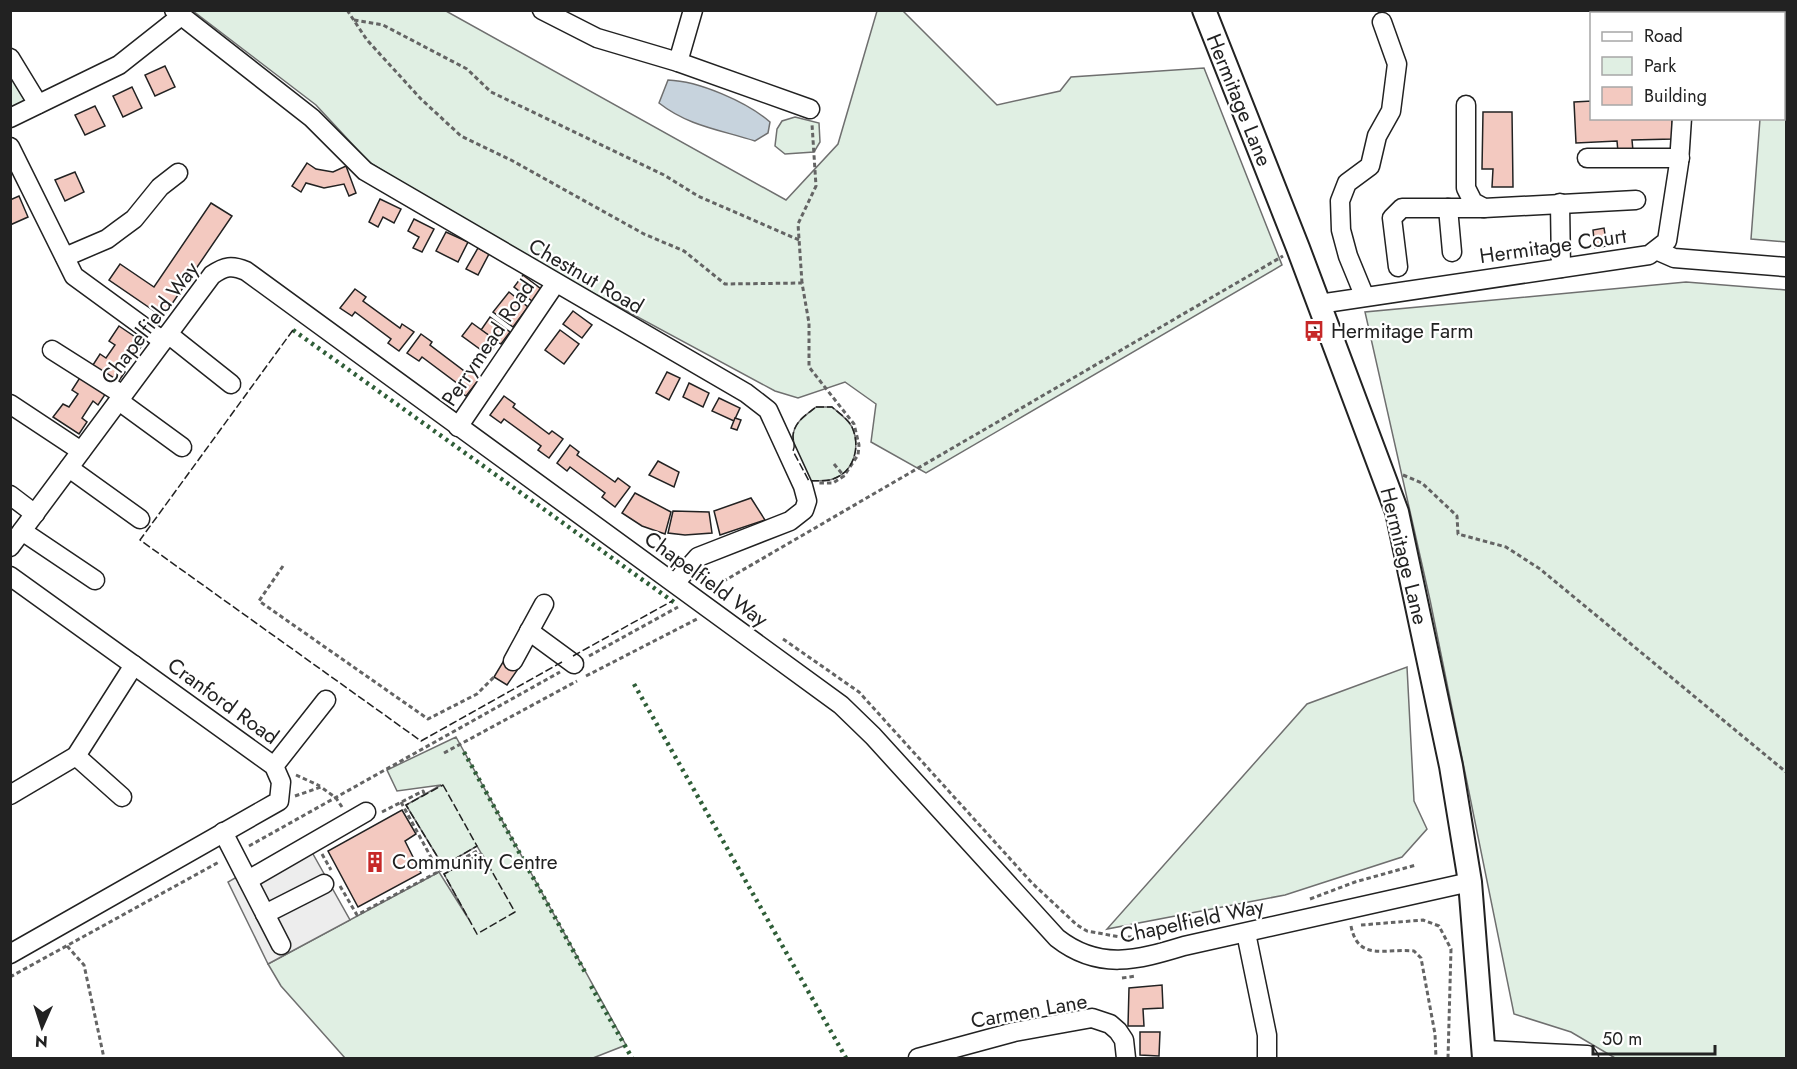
<svg xmlns="http://www.w3.org/2000/svg" width="1797" height="1069" font-family="Jost,sans-serif">
<style>
.green{fill:#e0efe3;stroke:#6f6f6f;stroke-width:1.5}
.parking{fill:#ededed;stroke:#6f6f6f;stroke-width:1.5}
.water{fill:#c7d3dd;stroke:#6f6f6f;stroke-width:1.5}
.building{fill:#f3c9c0;stroke:#222;stroke-width:1.5}
.lines{fill:none;stroke-linecap:round;stroke-linejoin:round}
.minor-casing{stroke:#222;stroke-width:21}
.major-casing{stroke:#222;stroke-width:26}
.path{stroke:#646464;stroke-width:3;stroke-dasharray:4.5 3;stroke-linecap:butt}
.minor{stroke:#fff;stroke-width:18}
.major{stroke:#fff;stroke-width:22}
.hedge{stroke:#2f5e38;stroke-width:4.5;stroke-dasharray:3 4.5;stroke-linecap:butt}
.fence{stroke:#222;stroke-width:1.5;stroke-dasharray:8 3;stroke-linecap:butt}
.labels{text-anchor:middle;dominant-baseline:central;stroke-width:4.5;stroke-linejoin:round;paint-order:stroke}
.street-label{font-size:21px;fill:#222;stroke:#fff}
.poi-label{font-size:21px;fill:#222;stroke:#fff;text-anchor:start}
</style>
<rect width="100%" height="100%" fill="#fff"/>
<g class="green">
<polygon points="193,11 446,11 786,200 838,144 877,11 903,11 997,105 1060,91 1071,77 1204,68 1282,265 926,473 871,442 876,404 845,382 798,398 775,391 495,240 369,162 316,105"/>
<polygon points="1767,11 1786,11 1786,242 1751,239 1760,119 1784,118 1784,14 1767,13"/>
<polygon points="10,63 38,104 11,118"/>
<polygon points="795,117 819,123 820,142 814,152 785,154 775,146 777,129 782,121"/>
<polygon points="1686,282 1786,290 1786,1058 1615,1058 1571,1032 1514,1014 1430,600 1365,312"/>
<path d="M816 407H832C839 413 848 419 852 427 861 447 854 472 833 479 825 482 817 480 809 481L793 451C796 444 793 443 793 436 794 422 806 415 816 407Z"/>
<polygon points="1407,667 1414,801 1427,829 1402,857 1285,895 1107,929 1307,704"/>
<polygon points="456,737 626,1045 593,1058 345,1058 281,986 268,964 439,872 468,918 444,874 481,853 477,846 443,866 406,805 441,785 397,791 387,770"/>
</g>
<polygon class="parking" points="304,838 350,920 268,964 228,882"/>
<path class="water" d="M668 80C699 81 747 102 770 122L768 133 755 141C721 130 688 126 659 103Z"/>
<g class="building">
<rect x="1613" y="10" width="65" height="4"/>
<polygon points="165,66 175,87 155,96 145,75"/>
<polygon points="132,87 142,108 123,117 113,96"/>
<polygon points="1592,101 1592,118 1672,118 1673,139 1632,140 1633,151 1618,152 1617,141 1576,143 1574,102"/>
<polygon points="95,106 105,126 85,135 75,115"/>
<polygon points="1483,112 1512,112 1513,187 1492,187 1493,169 1482,169"/>
<polygon points="307,163 316,169 333,172 346,166 356,193 349,196 344,184 324,188 306,183 301,192 292,186"/>
<polygon points="75,172 84,192 65,201 55,180"/>
<polygon points="19,196 28,217 10,225 10,200"/>
<polygon points="380,199 401,209 394,223 383,217 378,227 369,222"/>
<polygon points="211,203 232,216 163,317 109,280 120,264 154,287"/>
<polygon points="414,219 434,229 422,252 413,248 419,237 408,231"/>
<polygon points="1604,228 1607,246 1595,248 1593,230"/>
<polygon points="446,232 468,242 458,262 436,251"/>
<polygon points="478,248 489,254 478,275 466,269"/>
<polygon points="523,275 541,289 532,301 514,287"/>
<polygon points="355,289 366,297 363,301 400,328 402,324 414,332 399,351 388,343 391,339 355,312 352,316 340,308"/>
<polygon points="509,292 528,307 513,327 493,312"/>
<polygon points="573,311 592,325 582,338 563,324"/>
<polygon points="490,317 510,332 501,344 481,330"/>
<polygon points="472,323 498,342 488,355 462,336"/>
<polygon points="119,326 144,343 135,355 130,352 119,369 125,372 116,385 91,368 100,354 106,358 115,345 109,341"/>
<polygon points="560,330 579,344 564,364 545,350"/>
<polygon points="421,334 432,342 430,345 467,373 469,369 481,377 466,396 455,388 458,384 422,357 419,361 407,353"/>
<polygon points="667,372 680,378 669,400 656,393"/>
<polygon points="81,376 106,393 98,405 93,401 82,418 87,422 79,434 53,417 63,404 69,407 78,394 72,390"/>
<polygon points="689,383 709,393 703,407 683,397"/>
<polygon points="504,396 515,404 513,407 549,434 552,431 563,439 549,458 538,450 541,446 504,419 501,423 490,415"/>
<polygon points="719,398 740,408 734,421 712,411"/>
<polygon points="735,418 741,420 737,430 731,428"/>
<polygon points="570,445 579,452 577,455 615,482 618,478 630,487 615,507 602,497 605,493 570,467 567,471 557,463"/>
<polygon points="658,461 679,472 674,487 649,475"/>
<polygon points="635,493 671,512 665,534 642,526 622,513"/>
<polygon points="751,498 765,520 720,535 714,511"/>
<polygon points="673,511 709,512 712,533 685,535 668,533"/>
<polygon points="506,657 520,666 507,685 494,677"/>
<polygon points="402,810 416,834 405,841 421,873 358,907 328,851"/>
<polygon points="1162,985 1163,1008 1143,1009 1144,1026 1128,1026 1129,988"/>
<polygon points="1140,1032 1160,1032 1159,1056 1140,1055"/>
</g>
<g class="lines">
<defs>
<g id="minor">
<polyline points="174,10 312,118 365,171 746,393 768,410 803,486 807,501 804,510 790,521 698,557 675,583"/>
<polyline points="542,10 597,38 678,62 810,109"/>
<polyline points="1689,14 1689,10"/>
<polyline points="10,58 38,104"/>
<polyline points="678,62 693,10"/>
<polyline points="1466,105 1466,188 1473,202 1484,208 1636,200"/>
<polyline points="10,118 119,65 181,16"/>
<polyline points="10,147 74,276 163,341"/>
<polyline points="1587,158 1680,158"/>
<polyline points="1560,203 1561,268"/>
<polyline points="1448,208 1452,252"/>
<polyline points="1658,251 1674,258 1786,267"/>
<polyline points="65,257 107,239 119,230 134,219 160,187 178,173"/>
<polyline points="1398,267 1392,218 1402,208 1484,208"/>
<polyline points="1364,295 1348,256 1341,230 1340,201 1347,183 1370,166 1377,136 1391,111 1397,64 1382,22"/>
<polyline points="1319,304 1649,255 1667,241 1679,163 1682,118"/>
<polyline points="168,334 231,384"/>
<polyline points="52,350 123,395"/>
<polyline points="119,401 182,447"/>
<polyline points="10,404 81,451"/>
<polyline points="458,427 555,284"/>
<polyline points="69,468 140,519"/>
<polyline points="10,495 35,514"/>
<polyline points="22,531 95,580"/>
<path d="M10 547 212 275C225 266 232 265 246 271L841 705 873 736 1057 938C1099 971 1138 960 1184 946L1470 882"/>
<polyline points="10,576 274,766 281,782 279,801 10,954"/>
<polyline points="529,631 574,664"/>
<polyline points="513,661 544,604"/>
<polyline points="76,756 122,797"/>
<polyline points="274,766 326,700"/>
<polyline points="10,795 76,756 134,665"/>
<polyline points="223,832 281,945"/>
<polyline points="248,880 366,812"/>
<polyline points="265,914 324,884"/>
<polyline points="1246,933 1267,1035 1267,1058"/>
<polyline points="1485,1050 1587,1055 1589,1058"/>
<polyline points="918,1058 1014,1032 1092,1018 1110,1024 1118,1031 1124,1040 1126,1058"/>
</g>
<polyline id="major" points="1204,10 1298,248 1397,512 1451,766 1470,882 1484,1058"/>
</defs>
<use href="#minor" class="minor-casing"/>
<use href="#major" class="major-casing"/>
<g class="path">
<polyline points="347,10 367,40 421,99 461,136 511,160 644,234 684,251 725,284 802,283 809,323 809,367 854,424 859,445 858,455 844,476 833,483 818,483"/>
<polyline points="354,20 383,25 467,69 491,92 664,175 698,196 799,240"/>
<polyline points="802,283 798,224 816,186 812,124"/>
<polyline points="834,464 844,476"/>
<polyline points="1403,475 1422,483 1457,516 1458,534 1506,547 1540,569 1786,772"/>
<polyline points="283,566 259,601 428,719 477,694 494,677"/>
<polyline points="710,589 1283,256"/>
<polyline points="783,639 859,692 1032,883 1077,925 1087,931 1120,937 1137,937 1177,929"/>
<polyline points="589,656 678,607"/>
<polyline points="586,676 697,619"/>
<polyline points="444,753 577,681"/>
<polyline points="296,775 320,786"/>
<polyline points="295,796 321,787 336,798 342,807"/>
<polyline points="401,802 439,872"/>
<polyline points="382,812 423,791 425,795"/>
<polyline points="249,846 560,672"/>
<polyline points="322,854 331,870"/>
<polyline points="340,886 357,915 479,850"/>
<polyline points="1310,899 1355,882 1416,865"/>
<polyline points="1361,925 1423,920 1439,926 1451,949 1448,1058"/>
<path d="M1351 926C1358 962 1385 948 1414 951L1421 958 1435 1034 1436 1058"/>
<polyline points="67,946 84,965 104,1058"/>
<polyline points="10,977 219,862"/>
<polyline points="1122,978 1136,976"/>
</g>
<use href="#minor" class="minor"/>
<use href="#major" class="major"/>
<g class="hedge">
<polyline points="293,330 675,603"/>
<polyline points="634,684 846,1058"/>
<polyline points="464,752 586,974"/>
<polyline points="591,986 632,1058"/>
</g>
<g class="fence">
<polyline points="293,330 140,540 421,741 562,662"/>
<path d="M816 407H832C839 413 848 419 852 427 861 447 854 472 833 479 825 482 817 480 809 481L793 451C796 444 793 443 793 436 794 422 806 415 816 407Z"/>
<polyline points="573,656 672,601"/>
<polygon points="443,785 477,846 443,866 406,805"/>
<polygon points="482,854 515,912 477,934 444,874"/>
</g>
</g>
<defs>
<symbol id="bus-bare" viewBox="-9 -9 18 18"><path d="M-5-6H5V4H4V6H2V4H-2V6H-4V4H-5ZM-3.5-4V0h7V-4ZM-3.5 1.2v1.5H-2V1.2ZM2 1.2v1.5H3.5V1.2Z" fill="#c62828" stroke="#fff" stroke-width="2.5" paint-order="stroke"/></symbol>
<symbol id="building-bare" viewBox="-9 -9 18 18"><path d="M-4-6H4V6H1V3H-1V6H-4ZM-2.5-4.3h1.7v1.8h-1.7ZM.8-4.3h1.7v1.8H.8ZM-2.5-1h1.7V.8h-1.7ZM.8-1h1.7V.8H.8Z" fill="#c62828" stroke="#fff" stroke-width="2.5" paint-order="stroke"/></symbol>
</defs>
<g fill-rule="evenodd">
<use href="#bus-bare" x="1299" y="316" width="30" height="30"/>
<use href="#building-bare" x="360" y="847" width="30" height="30"/>
</g>
<g class="labels">
<g class="street-label">
<text transform="translate(1239 100) rotate(68)">Hermitage Lane</text>
<text transform="translate(1553 246) rotate(-8)">Hermitage Court</text>
<text transform="translate(586 276) rotate(30)">Chestnut Road</text>
<text transform="translate(150 323) rotate(-53)">Chapelfield Way</text>
<text transform="translate(488 343) rotate(-56)">Perrymead Road</text>
<text transform="translate(1404 556) rotate(76)">Hermitage Lane</text>
<text transform="translate(706 579) rotate(36)">Chapelfield Way</text>
<text transform="translate(223 701) rotate(36)">Cranford Road</text>
<text transform="translate(1192 921) rotate(-12)">Chapelfield Way</text>
<text transform="translate(1029 1011) rotate(-10)">Carmen Lane</text>
</g>
<g class="poi-label">
<text x="1331" y="331">Hermitage Farm</text>
<text x="392" y="862">Community Centre</text>
</g>
</g>
<rect width="1797" height="1069" fill="none" stroke="#222222" stroke-width="24"/>
<rect x="1590" y="12" width="195" height="108" fill="#ffffff" stroke="#a7a7a7" stroke-width="1.5"/>
<rect x="1602" y="32" width="30" height="9" fill="#ffffff" stroke="#a7a7a7" stroke-width="1.5"/>
<text x="1644" y="42" font-size="18" fill="#222222">Road</text>
<rect x="1602" y="57" width="30" height="18" fill="#e0efe3" stroke="#a7a7a7" stroke-width="1.5"/>
<text x="1644" y="72" font-size="18" fill="#222222">Park</text>
<rect x="1602" y="87" width="30" height="18" fill="#f3c9c0" stroke="#a7a7a7" stroke-width="1.5"/>
<text x="1644" y="102" font-size="18" fill="#222222">Building</text>
<g transform="translate(42 1027) rotate(183)" stroke="#ffffff" stroke-width="4.5" paint-order="stroke">
<path d="M0-4.5L10 22L0 15L-10 22Z" fill="#222222"/>
<text y="-9" font-size="16" font-weight="bold" text-anchor="middle" fill="#222222">N</text>
</g>
<path d="M1593 1045v9h122v-9" fill="none" stroke="#222222" stroke-width="3"/>
<text x="1602" y="1045" font-size="18" fill="#222222" stroke="#ffffff" stroke-width="4.5" paint-order="stroke">50 m</text>
</svg>
